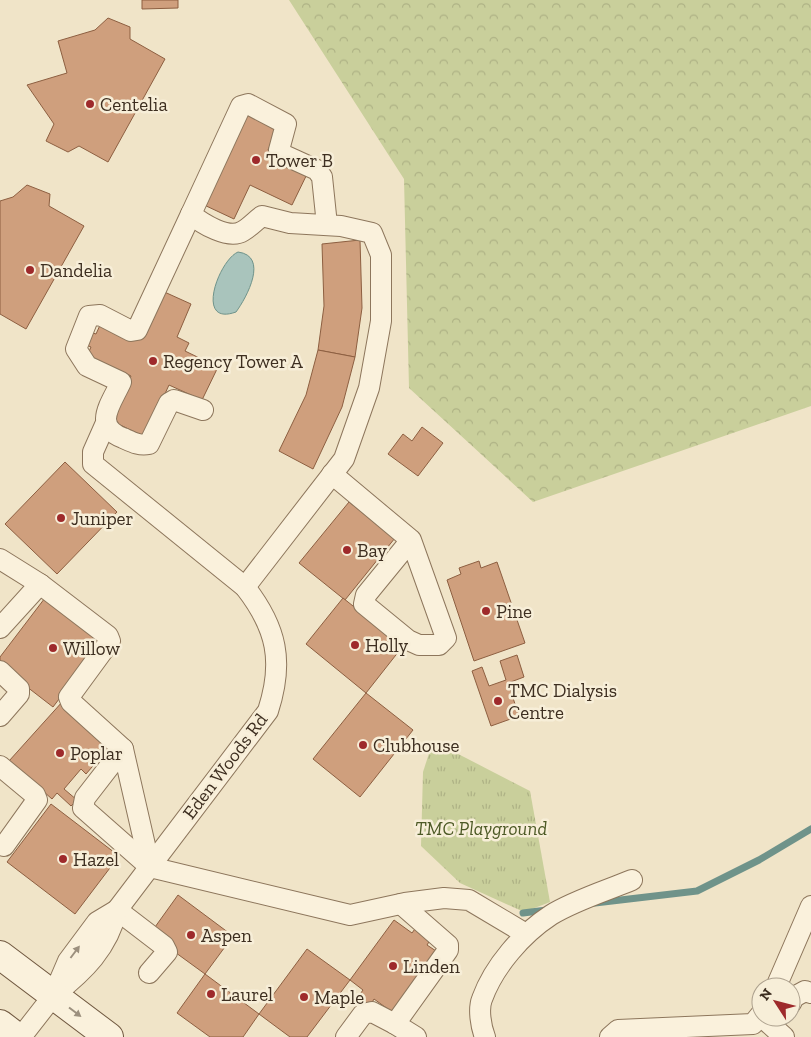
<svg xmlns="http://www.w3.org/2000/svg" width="811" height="1037" font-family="'Zilla Slab',serif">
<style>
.grass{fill:url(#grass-tufts)}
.forest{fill:url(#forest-crowns)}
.water{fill:#a9c4bc;stroke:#6f938a}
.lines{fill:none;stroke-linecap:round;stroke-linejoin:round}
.stream{stroke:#6f938a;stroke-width:7}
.building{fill:#cf9f7d;stroke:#8d5f41}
.street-casing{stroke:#8d765c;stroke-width:22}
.secondary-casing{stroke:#6f573f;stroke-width:30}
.street{stroke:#faf1dc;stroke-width:20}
.secondary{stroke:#faf1dc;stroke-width:28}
.oneway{fill:#9c907e}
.poi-dot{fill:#9e2a2b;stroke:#f7eed8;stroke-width:2}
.labels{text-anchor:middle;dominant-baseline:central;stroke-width:5;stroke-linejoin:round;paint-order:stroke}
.poi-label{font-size:19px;fill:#3d2e20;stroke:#f7eed8;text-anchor:start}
.street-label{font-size:19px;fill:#3d2e20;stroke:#f7eed8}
.park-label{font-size:19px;font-style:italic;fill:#4d5a26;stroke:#f7eed8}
</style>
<defs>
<pattern id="grass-tufts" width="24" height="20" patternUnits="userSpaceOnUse" patternTransform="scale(1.25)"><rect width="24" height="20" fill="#c9cf9b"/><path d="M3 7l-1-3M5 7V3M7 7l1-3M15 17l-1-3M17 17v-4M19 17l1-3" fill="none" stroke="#aeb285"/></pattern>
<pattern id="forest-crowns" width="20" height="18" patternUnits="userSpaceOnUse" patternTransform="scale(1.25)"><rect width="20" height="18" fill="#c9cf9b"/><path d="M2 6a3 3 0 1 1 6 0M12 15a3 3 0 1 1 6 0" fill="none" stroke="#aeb285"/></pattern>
</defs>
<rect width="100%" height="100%" fill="#f0e4c8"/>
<polygon class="grass" points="433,741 530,791 550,902 524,912 460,883 421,846 423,772"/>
<polygon class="forest" points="289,0 811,0 811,406 533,502 409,388 404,179"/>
<path class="water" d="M238 252C269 256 247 297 236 312 194 327 219 260 238 252Z"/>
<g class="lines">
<g class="stream">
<polyline points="595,903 697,891 759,860 811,829"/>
<polyline points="523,913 547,910"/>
</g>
</g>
<g class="building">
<polygon points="142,0 178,0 178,8 142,9"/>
<polygon points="108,18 130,27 130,39 165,59 108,162 79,146 68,152 46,141 54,124 27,85 67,73 58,41 95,30"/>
<polygon points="248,111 279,127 268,150 309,170 292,205 250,185 234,219 202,204"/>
<polygon points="27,185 50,194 49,206 84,226 26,329 0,314 0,201 13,197"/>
<polygon points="360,240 362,308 355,357 318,350 324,306 322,244"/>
<polygon points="160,290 191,304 177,337 189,343 185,351 218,367 202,400 169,385 145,437 110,420 131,376 87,356 91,347 84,344 90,332 96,334 101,323 137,340"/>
<polygon points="318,350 355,357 342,407 313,469 279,451 306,395"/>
<polygon points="422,427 443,443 418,476 388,454 403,434 412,441"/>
<polygon points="65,462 117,512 57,574 5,524"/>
<polygon points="349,502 395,538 345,600 299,563"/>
<polygon points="479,561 481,568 497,562 525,643 474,661 447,580 461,574 459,568"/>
<polygon points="48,594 105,638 53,707 0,666 0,657"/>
<polygon points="343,598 403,646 366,693 306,644"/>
<polygon points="517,655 524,677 508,683 519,716 491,726 472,671 482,667 489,686 506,680 500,661"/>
<polygon points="366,693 413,730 360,797 313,759"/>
<polygon points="63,701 111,745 86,774 81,769 64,789 77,800 71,806 57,793 52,799 9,761"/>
<polygon points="51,804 119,856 75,914 7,862"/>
<polygon points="178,895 233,936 205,974 150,934"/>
<polygon points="394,920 412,933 417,926 432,937 427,945 436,951 392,1012 374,999 370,1006 358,997 363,990 350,980"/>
<polygon points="307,949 350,980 307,1037 290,1037 259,1014"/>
<polygon points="205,974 259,1014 243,1037 210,1037 177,1013"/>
</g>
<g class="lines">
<defs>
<g id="street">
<path d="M191 214 137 330 131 331 100 315 89 316 76 349 87 366 121 382C111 404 92 426 123 438 132 442 139 446 149 444L169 403 174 400 203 410"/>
<polyline points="332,474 411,540 366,595 364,604 408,640 419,645 439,645 446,638 411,540"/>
<polyline points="0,559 40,584 108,636 110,641 69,697 71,702 123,749 150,867"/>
<path d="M245 587 344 459 369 388 381 321V255L372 233 341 226 290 223 262 216C255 221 250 227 243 231 229 240 202 224 191 214L241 106 248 104 286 124 279 150 284 155 317 170 322 177 327 225"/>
<polyline points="0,628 40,584"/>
<polyline points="0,671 19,689 19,694 0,716"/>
<polyline points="123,749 85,798 83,808 150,867 350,915 405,903 444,898 469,900 526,934"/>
<polyline points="0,766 35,795 37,800 4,846"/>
<polyline points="401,904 448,945 448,950 395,1024 416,1037"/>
<polyline points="117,910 164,946 167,952 149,973"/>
<polyline points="776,987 811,906"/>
<path d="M55 994C84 971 108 948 117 910"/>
<polyline points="791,1003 794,997 805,991 811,993"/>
<polyline points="762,1017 784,1037"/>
<path d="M21 1037 53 996 68 961 97 922 117 910 268 711C284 662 277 628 245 587L93 464V452L105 425"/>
<polyline points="346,1037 363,1014 372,1012 395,1024"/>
<path d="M485 1037C481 1027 478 1009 482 999 494 966 522 934 551 915 573 901 608 890 632 880"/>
<polyline points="610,1037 618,1030 753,1024 761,1014"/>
</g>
<g id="secondary">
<polyline points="0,955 109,1037"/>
<polyline points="0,1024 17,1037"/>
</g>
</defs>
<use href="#street" class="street-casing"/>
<use href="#secondary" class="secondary-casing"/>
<use href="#street" class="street"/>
<use href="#secondary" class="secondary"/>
</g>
<defs><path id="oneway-solid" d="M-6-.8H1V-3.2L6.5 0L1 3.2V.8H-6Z" transform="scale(1.25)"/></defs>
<g class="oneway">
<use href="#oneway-solid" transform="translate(75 952) rotate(-53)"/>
<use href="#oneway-solid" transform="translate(75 1012) rotate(37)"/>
</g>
<g class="poi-dot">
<circle cx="90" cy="104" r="5"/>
<circle cx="256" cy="160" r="5"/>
<circle cx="30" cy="270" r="5"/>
<circle cx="153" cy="361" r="5"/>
<circle cx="61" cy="518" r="5"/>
<circle cx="347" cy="550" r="5"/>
<circle cx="486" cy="611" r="5"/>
<circle cx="355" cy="645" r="5"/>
<circle cx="53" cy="648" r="5"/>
<circle cx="498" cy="701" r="5"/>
<circle cx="363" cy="745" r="5"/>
<circle cx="60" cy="753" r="5"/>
<circle cx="63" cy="859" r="5"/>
<circle cx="191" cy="935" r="5"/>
<circle cx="393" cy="966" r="5"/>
<circle cx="211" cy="994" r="5"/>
<circle cx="304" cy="997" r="5"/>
</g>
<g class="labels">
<g class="poi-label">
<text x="100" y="104">Centelia</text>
<text x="266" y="160">Tower B</text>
<text x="40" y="270">Dandelia</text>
<text x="163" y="361">Regency Tower A</text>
<text x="71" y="518">Juniper</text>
<text x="357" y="550">Bay</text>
<text x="496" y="611">Pine</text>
<text x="365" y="645">Holly</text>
<text x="63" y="648">Willow</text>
<text x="508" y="690">TMC Dialysis<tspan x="508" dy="22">Centre</tspan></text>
<text x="373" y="745">Clubhouse</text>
<text x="70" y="753">Poplar</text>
<text x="73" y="859">Hazel</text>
<text x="201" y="935">Aspen</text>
<text x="403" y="966">Linden</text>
<text x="221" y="994">Laurel</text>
<text x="314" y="997">Maple</text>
</g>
<g class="street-label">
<text transform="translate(225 766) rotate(-53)">Eden Woods Rd</text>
</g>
<g class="park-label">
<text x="481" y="828">TMC Playground</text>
</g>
</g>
<g transform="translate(776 1002) rotate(306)"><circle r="24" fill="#f7eed8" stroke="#ada18e"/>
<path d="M0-4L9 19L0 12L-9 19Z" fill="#9e2a2b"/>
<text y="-8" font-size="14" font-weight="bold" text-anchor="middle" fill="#3d2e20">N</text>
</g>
</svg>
